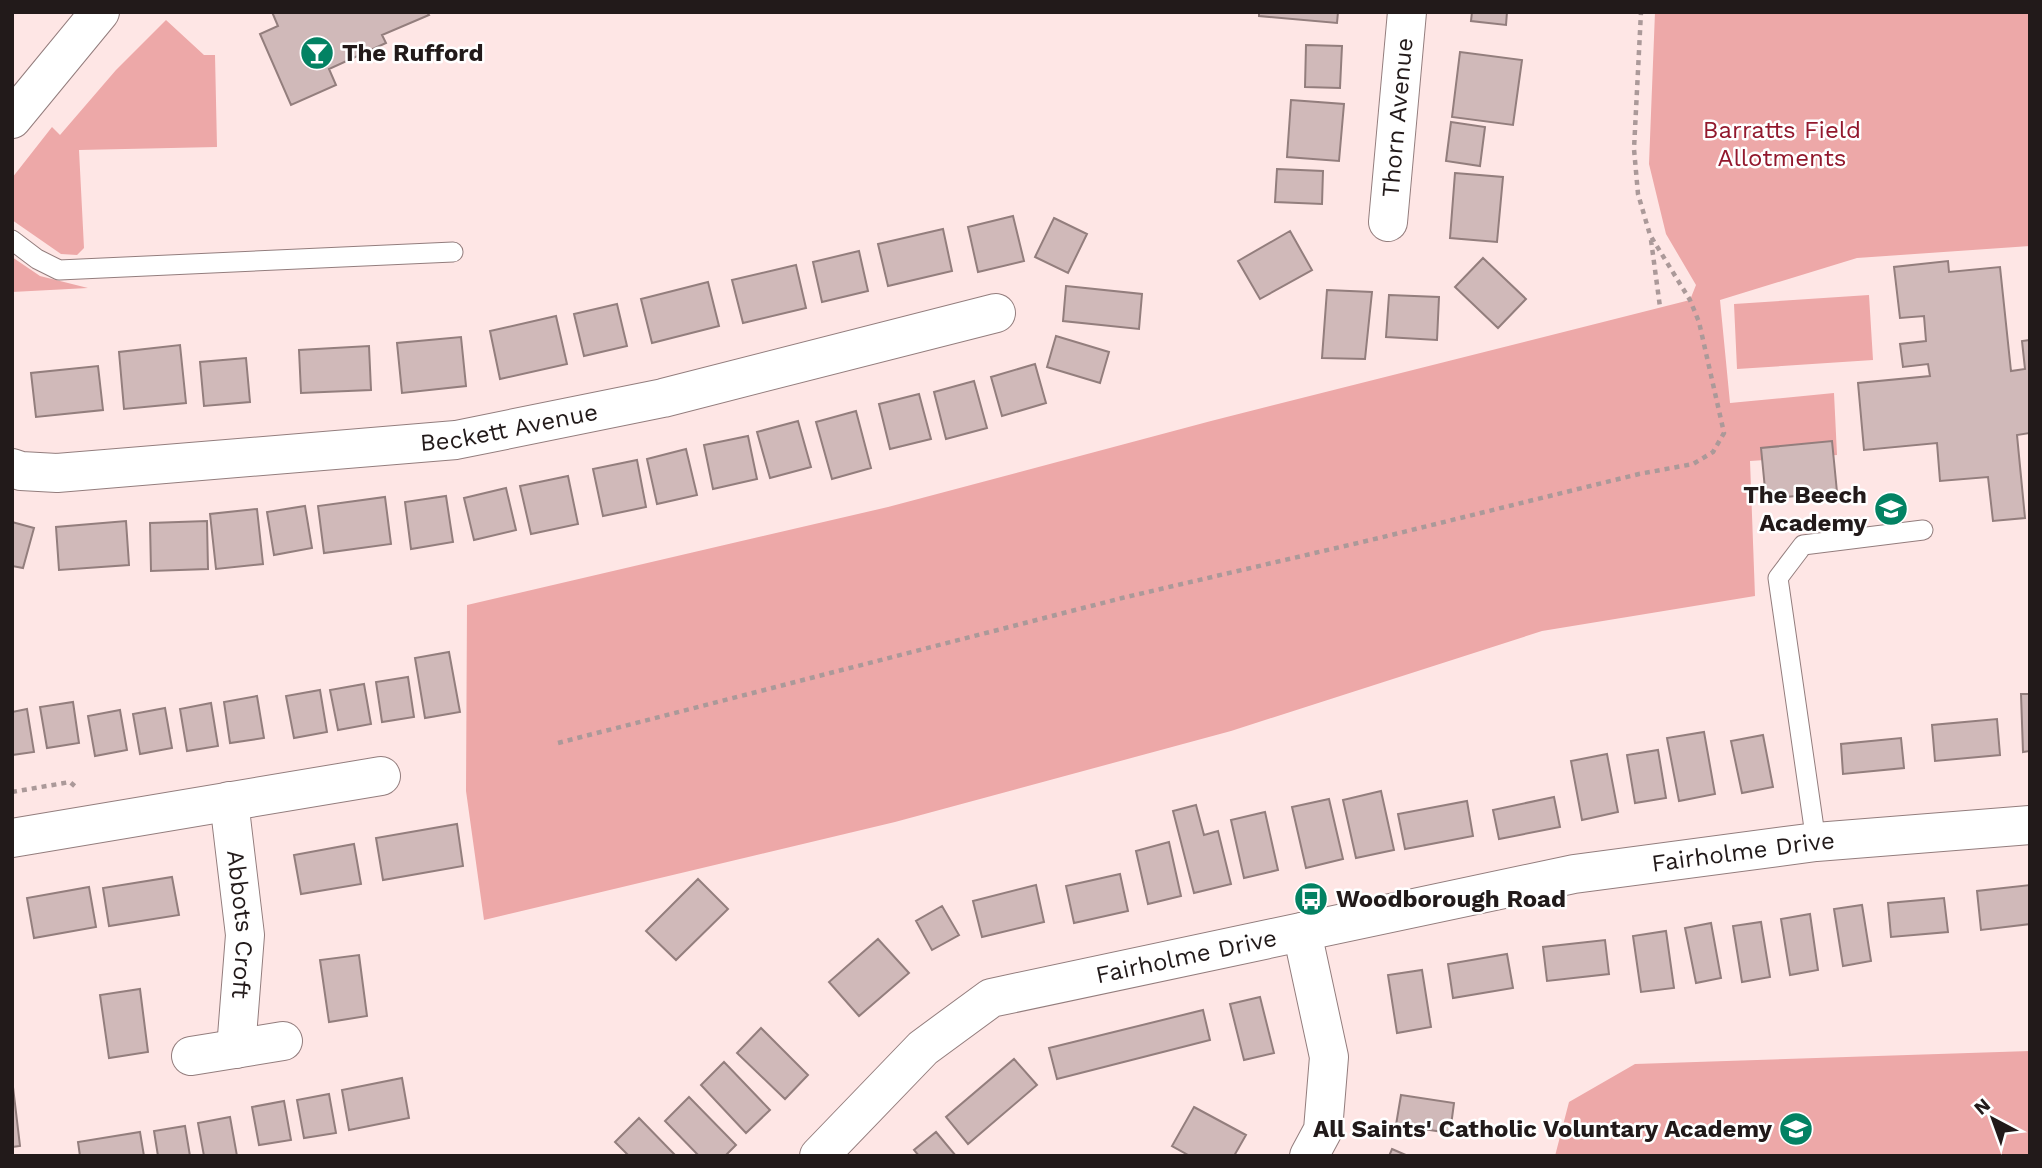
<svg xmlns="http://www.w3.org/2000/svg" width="2042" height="1168" font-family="'Work Sans',sans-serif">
  <rect width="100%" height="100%" fill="#fee6e5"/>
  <path fill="#eda8a8" d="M1655 12H2030V246L1857 258 1720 300 1730 403 1834 393 1837 455 1750 461 1755 596 1542 631 1231 731 895 822 484 920 466 791 467 605 888 507 1211 421 1690 300 1696 285 1666 234 1649 164Z
    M166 20 204 55H215L217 147 79 150 84 248 77 255 61 254 12 220V178L52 127 60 135 116 70Z
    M12 257 40 276 88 288 12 292Z
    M1869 295 1873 360 1737 369 1734 304Z
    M2030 1051V1156H1555L1569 1102 1635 1064Z"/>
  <path fill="#d0b9b9" stroke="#937e7d" stroke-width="2" d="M272 12H427L429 15 382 35 386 43 329 69 336 85 291 105 260 34 278 26Z
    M1259 12H1338L1337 23 1259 16Z
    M1472 12H1507L1506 25 1471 21Z
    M1306 45 1342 46 1340 88 1305 87Z
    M1460 52 1522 60 1513 125 1452 117Z
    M1291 100 1344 104 1339 161 1287 157Z
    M1451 122 1485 127 1480 166 1446 161Z
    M1277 169 1323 171 1322 204 1275 202Z
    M1455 173 1503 177 1497 242 1450 238Z
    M1013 216 1024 261 978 272 968 227Z
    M1054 218 1087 234 1068 273 1035 257Z
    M943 229 952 271 888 286 878 244Z
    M1290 231 1312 270 1260 299 1238 261Z
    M859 251 868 291 822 302 813 262Z
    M1483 258 1526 299 1498 328 1455 287Z
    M1948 261 1949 272 2000 267 2011 371 2025 369 2022 341 2030 340V433L2017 435 2025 518 1993 521 1988 477 1940 481 1937 443 1864 450 1858 383 1930 376 1928 364 1903 367 1900 344 1926 341 1924 316 1900 318 1894 267Z
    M796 265 806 308 743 323 732 280Z
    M708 282 719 326 652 343 641 299Z
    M1066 286 1142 294 1139 329 1063 321Z
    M1327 290 1372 292 1365 359 1322 358Z
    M1389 295 1439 297 1437 340 1386 337Z
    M617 304 627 346 584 356 574 314Z
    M556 316 567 364 500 379 490 331Z
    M1056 336 1109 352 1100 383 1047 367Z
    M461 337 466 386 402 393 397 343Z
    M180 345 186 403 124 409 119 352Z
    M369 346 371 390 301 393 299 350Z
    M246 358 250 402 204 406 200 362Z
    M1035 364 1046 403 1002 416 991 377Z
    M98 366 103 410 36 417 31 373Z
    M974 381 987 428 946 439 934 392Z
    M919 394 931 439 890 449 879 404Z
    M856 411 871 468 832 479 816 422Z
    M798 421 811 467 770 478 757 432Z
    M748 436 757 479 713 489 704 445Z
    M1832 441 1837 492 1766 499 1761 448Z
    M686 449 697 495 657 504 647 459Z
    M637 460 646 507 603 516 593 469Z
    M568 476 578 524 531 534 520 486Z
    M506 488 516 530 474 540 464 498Z
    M446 496 453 542 411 549 405 502Z
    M385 497 391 544 324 553 318 506Z
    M305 506 312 548 274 555 267 512Z
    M257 509 263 564 216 569 210 514Z
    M126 521 129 565 59 570 56 527Z
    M207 521 208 569 151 571 150 523Z
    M12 522 34 528 23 568 12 566Z
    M449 652 460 712 425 718 415 658Z
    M408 677 414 717 382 722 376 682Z
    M364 684 371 724 338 730 330 690Z
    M320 690 327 732 294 738 286 696Z
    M2021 694H2030V751L2023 752Z
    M257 696 264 738 230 743 224 702Z
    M73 702 79 743 47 748 40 707Z
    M211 703 218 746 187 751 180 709Z
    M165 708 172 748 140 754 133 714Z
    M27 709 34 752 12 755V712Z
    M120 710 127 750 95 756 88 716Z
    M1997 719 2000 755 1935 761 1932 725Z
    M1704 732 1715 794 1679 801 1667 738Z
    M1763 735 1773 787 1742 793 1731 741Z
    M1901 738 1904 768 1843 774 1841 744Z
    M1658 750 1666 798 1635 803 1627 755Z
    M1607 754 1618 812 1582 820 1571 761Z
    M1381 791 1394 850 1356 858 1343 800Z
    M1554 797 1560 827 1499 839 1493 810Z
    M1329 799 1343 859 1306 868 1292 807Z
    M1467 801 1473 836 1405 849 1398 814Z
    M1196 805 1204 835 1218 831 1231 884 1194 893 1173 811Z
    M1265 812 1278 870 1244 878 1231 820Z
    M457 824 463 866 383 880 376 838Z
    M1169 842 1181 896 1148 904 1136 851Z
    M354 844 361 884 301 894 294 855Z
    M1120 874 1128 911 1074 923 1066 886Z
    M172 877 179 915 109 926 103 888Z
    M698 879 728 909 676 960 646 931Z
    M1036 885 1044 922 982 937 973 901Z
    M2030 885V924L1981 930 1977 891Z
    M89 887 96 927 34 938 27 898Z
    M1944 898 1948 932 1891 937 1888 903Z
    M1862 905 1871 961 1843 966 1834 909Z
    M942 906 959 935 932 950 916 921Z
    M1810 914 1818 970 1790 975 1781 919Z
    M1761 922 1770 977 1742 982 1733 926Z
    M1711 923 1721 978 1696 983 1685 928Z
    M1666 931 1674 988 1641 992 1633 936Z
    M878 939 909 973 859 1016 829 982Z
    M1605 940 1609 974 1547 981 1543 947Z
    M1507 954 1513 988 1453 998 1448 964Z
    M359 955 367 1016 329 1022 320 960Z
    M1422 970 1431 1027 1397 1033 1388 975Z
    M140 989 148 1052 109 1058 100 995Z
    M1260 997 1274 1053 1244 1060 1230 1004Z
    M1203 1010 1210 1040 1057 1079 1049 1048Z
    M761 1028 808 1075 785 1099 737 1053Z
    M1014 1059 1037 1085 968 1144 946 1117Z
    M724 1062 770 1110 746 1133 701 1085Z
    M402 1078 409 1118 349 1130 342 1090Z
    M13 1087 20 1146 12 1147V1087Z
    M329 1094 336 1133 304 1138 297 1100Z
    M1401 1095 1454 1103 1450 1133 1396 1125Z
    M689 1097 736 1145 725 1156H699L665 1121Z
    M284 1101 291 1140 259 1145 252 1107Z
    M1194 1107 1246 1135 1234 1156H1190L1172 1146Z
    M230 1117 237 1156H204L198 1123Z
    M639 1118 676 1156H629L615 1142Z
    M185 1126 190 1156H158L154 1131Z
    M140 1132 144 1156H80L78 1142Z
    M936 1132 956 1156H919L914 1150Z
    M1392 1149 1408 1156H1389Z"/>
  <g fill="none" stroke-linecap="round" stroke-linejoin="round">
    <g stroke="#937d7d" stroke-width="21">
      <path id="lane" d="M12 240 37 259 59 270 453 252
        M1816 842 1778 578 1803 545 1923 530"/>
    </g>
    <g stroke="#937d7d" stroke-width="40">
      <g id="street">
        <path id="s1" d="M1388 222 1407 12"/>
        <path id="s2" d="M12 468 21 471 57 473 456 440 663 398 996 313"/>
        <path id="s3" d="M229 801 245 935 236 1049"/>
        <path d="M12 838 381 776"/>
        <path d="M1302 932 1329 1057 1323 1130 1309 1156"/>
        <path d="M191 1056 283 1041"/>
        <path id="s4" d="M819 1156 923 1048 991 998 1574 874 1816 842 2030 825"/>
      </g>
    </g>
    <g stroke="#937d7d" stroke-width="40">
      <path id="primary" d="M12 119 100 12"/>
    </g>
    <path stroke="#ab9999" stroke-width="4.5" stroke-dasharray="5 5" stroke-linecap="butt" d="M1651 240 1660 307
      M558 743 1122 598 1379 538 1639 474 1693 464 1713 452 1724 433 1699 322 1690 300 1650 235 1638 194 1634 149 1641 12
      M12 792 70 782 78 789"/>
    <use href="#lane" stroke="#fff" stroke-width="19"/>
    <use href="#street" stroke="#fff" stroke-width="38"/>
    <use href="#primary" stroke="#fff" stroke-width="38"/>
  </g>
  <defs>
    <g id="bar-disc" transform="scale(1.75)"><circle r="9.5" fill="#038263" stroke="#fff"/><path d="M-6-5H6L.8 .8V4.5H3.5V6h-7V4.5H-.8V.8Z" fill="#fff"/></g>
    <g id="school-disc" transform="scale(1.75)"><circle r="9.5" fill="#038263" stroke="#fff"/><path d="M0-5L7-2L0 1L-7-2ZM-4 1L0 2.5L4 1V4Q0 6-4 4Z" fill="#fff"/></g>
    <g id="bus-disc" transform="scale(1.75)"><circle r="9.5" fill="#038263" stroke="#fff"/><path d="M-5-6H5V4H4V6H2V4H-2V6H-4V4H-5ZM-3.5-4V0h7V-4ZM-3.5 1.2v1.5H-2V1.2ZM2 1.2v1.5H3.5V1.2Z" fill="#fff"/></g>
  </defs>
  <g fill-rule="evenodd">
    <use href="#bar-disc" x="317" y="53"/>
    <use href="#school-disc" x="1891" y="509"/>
    <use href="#bus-disc" x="1311" y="899"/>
    <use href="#school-disc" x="1796" y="1129"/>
  </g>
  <g text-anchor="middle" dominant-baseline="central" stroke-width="5" stroke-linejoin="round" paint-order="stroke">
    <g font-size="24" font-weight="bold" fill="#221a1a" stroke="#fff" text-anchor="start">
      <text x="342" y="53">The Rufford</text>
      <text x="1867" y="495" text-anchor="end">The Beech<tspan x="1867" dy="28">Academy</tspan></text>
      <text x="1336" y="899">Woodborough Road</text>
      <text x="1772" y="1129" text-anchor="end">All Saints' Catholic Voluntary Academy</text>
    </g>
    <g font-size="24" fill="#221a1a" stroke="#fff">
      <text stroke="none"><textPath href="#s1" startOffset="105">Thorn Avenue</textPath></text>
      <text stroke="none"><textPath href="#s2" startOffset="500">Beckett Avenue</textPath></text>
      <text stroke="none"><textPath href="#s4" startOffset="1001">Fairholme Drive</textPath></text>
      <text stroke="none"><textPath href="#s3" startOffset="124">Abbots Croft</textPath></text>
      <text stroke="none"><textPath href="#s4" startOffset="434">Fairholme Drive</textPath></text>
    </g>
    <g font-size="24" fill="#92182d" stroke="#fff">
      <text x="1782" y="130">Barratts Field<tspan x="1782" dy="28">Allotments</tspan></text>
    </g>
  </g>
  <rect width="2042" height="1168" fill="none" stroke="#221a1a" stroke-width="28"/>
  <g transform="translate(1993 1119) rotate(319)" stroke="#ffffff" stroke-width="5" paint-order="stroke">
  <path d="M0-5L12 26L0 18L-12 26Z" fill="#221a1a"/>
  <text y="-10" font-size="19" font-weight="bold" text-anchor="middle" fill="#221a1a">N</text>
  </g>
</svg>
